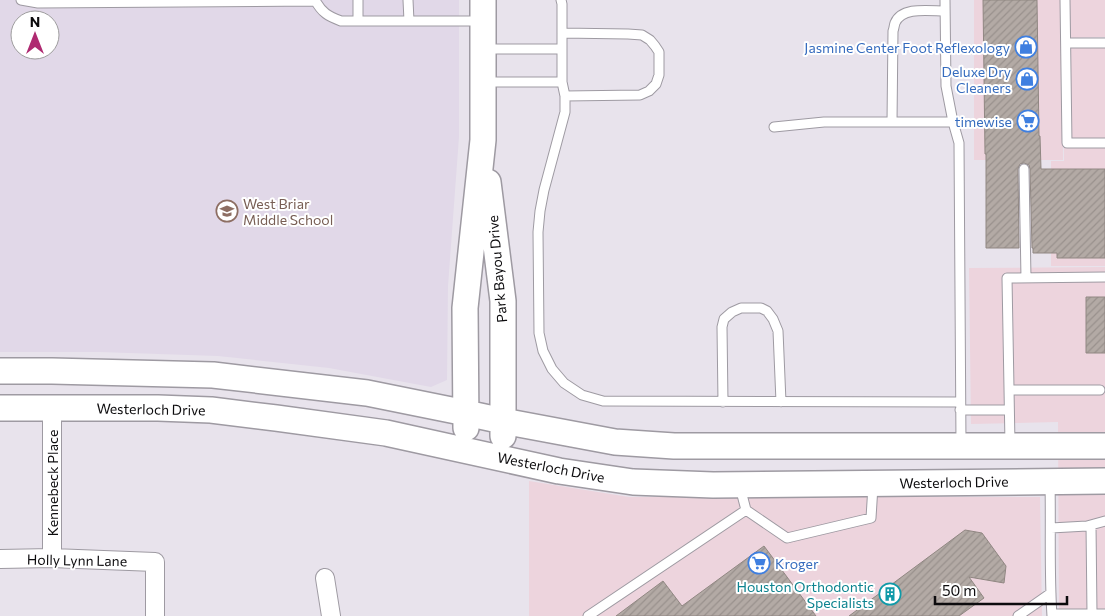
<svg xmlns="http://www.w3.org/2000/svg" width="1105" height="616" font-family="Commissioner,sans-serif">
  <defs>
    <pattern id="building-hatch" width="6" height="6" patternUnits="userSpaceOnUse" patternTransform="scale(1.25)"><rect width="6" height="6" fill="#b3aaa5"/><path d="M-1 1l2-2M0 6l6-6M5 7l2-2" fill="none" stroke="#99918d"/></pattern>
  </defs>
  <rect width="100%" height="100%" fill="#e8e3ec"/>
  <path fill="#edd4dd" d="M974 0H1105V37H1062L1063 160H974Z
    M1063 37 1105 38V266H1051V161H1064Z
    M1105 267V616H1059L1058 422 971 424 969 268Z
    M529 481 629 497H1040L1042 616H529Z"/>
  <path fill="#e1d8e8" fill-rule="evenodd" d="M0 0H459V137L448 286 447 380 431 387 329 368 218 356 99 352H0ZM20 20H50V50H20Z"/>
  <path fill="url(#building-hatch)" stroke="#908782" d="M983 0H1037L1039 136H1040L1041 169H1105V258H1057V253H1033V248H1032L1030 169 1029 165 1024 163 1020 164 1018 169 1019 248H986V154H985Z
    M1086 297H1105V353H1086Z
    M965 530 982 533 1006 566 1004 583 969 577 984 598 959 616H849Z
    M764 546 816 616H616L663 581 682 606Z"/>
  <g fill="none" stroke-linecap="round" stroke-linejoin="round">
    <g stroke="#9e9aa2" stroke-width="11">
      <path id="lane" d="M21 0 38 3 315 1
        M315 0C322 13 328 16 341 21H480
        M358 0V21
        M408 0 409 21
        M561 0 562 4V82L565 96V112L544 190 540 211 538 232 539 333 543 351 552 369 564 383 582 395 603 401 960 402
        M945 0 946 86 953 122 959 143 961 444
        M1065 0 1067 143H1105
        M562 33 628 34 642 35 650 40 655 46 659 52V75L656 84 649 91 640 95 565 96
        M1066 43H1105
        M485 49H562
        M484 82H562
        M892 122 893 31C894 29 894 26 895 23 902 6 930 11 945 11
        M774 127 824 122H953
        M1024 169 1026 278
        M1009 390H1100
        M723 402 722 327 724 319 732 312 741 308H761L767 311 773 319 778 331 781 402
        M960 410H1009
        M1010 444 1007 278 1105 277
        M1050 482C1051 527 1049 571 1052 616
        M746 510 787 538 871 518 873 486
        M1091 525 1092 614
        M1051 528 1087 526 1105 521
        M1052 614H1105
        M588 616 746 510 740 487
        M1018 616 1051 593"/>
    </g>
    <g stroke="#9e9aa2" stroke-width="20">
      <path id="street" d="M52 558V408
        M0 559 52 558 155 562V616
        M325 578 331 616"/>
    </g>
    <g stroke="#9e9aa2" stroke-width="28">
      <path id="secondary" d="M488 182 503 301V436
        M0 371H52L213 375 367 393 466 413 503 421 615 442 674 446H1105
        M0 408H158L211 410 276 418 386 433 559 471 633 482 713 485 1105 481
        M466 428 465 308 483 140V0"/>
    </g>
    <use href="#lane" stroke="#fff" stroke-width="9"/>
    <use href="#street" stroke="#fff" stroke-width="18"/>
    <use href="#secondary" stroke="#fff" stroke-width="25"/>
  </g>
  <defs>
    <g id="shop-ring" transform="scale(1.125)"><circle r="9.5" fill="#fff" stroke="#3f7fe0" stroke-width="1.5"/><path d="M-5-2.5h2.3a2.7 3.5 0 0 1 5.4 0H5L5.5 6h-11ZM-1.5-2.5h3a1.5 2.3 0 0 0-3 0Z" fill="#3f7fe0"/></g>
    <g id="supermarket-ring" transform="scale(1.125)"><circle r="9.5" fill="#fff" stroke="#3f7fe0" stroke-width="1.5"/><path d="M-6-5.5h2.5l.6 2H6L4.5 2H-2.5L-4.4-4H-6ZM-1.5 3.2a1.3 1.3 0 1 0 .1 0ZM3 3.2a1.3 1.3 0 1 0 .1 0Z" fill="#3f7fe0"/></g>
    <g id="school-ring" transform="scale(1.125)"><circle r="9.5" fill="#fff" stroke="#8d6e63" stroke-width="1.5"/><path d="M0-5L7-2L0 1L-7-2ZM-4 1L0 2.5L4 1V4Q0 6-4 4Z" fill="#8d6e63"/></g>
    <g id="building-ring" transform="scale(1.125)"><circle r="9.5" fill="#fff" stroke="#0f9aa8" stroke-width="1.5"/><path d="M-4-6H4V6H1V3H-1V6H-4ZM-2.5-4.3h1.7v1.8h-1.7ZM.8-4.3h1.7v1.8H.8ZM-2.5-1h1.7V.8h-1.7ZM.8-1h1.7V.8H.8Z" fill="#0f9aa8"/></g>
  </defs>
  <g fill-rule="evenodd">
    <use href="#shop-ring" x="1026" y="47"/>
    <use href="#shop-ring" x="1027" y="79"/>
    <use href="#supermarket-ring" x="1028" y="121"/>
    <use href="#school-ring" x="227" y="211"/>
    <use href="#supermarket-ring" x="759" y="563"/>
    <use href="#building-ring" x="890" y="594"/>
  </g>
  <g text-anchor="middle" dominant-baseline="central" stroke-width="4" stroke-linejoin="round" paint-order="stroke">
    <g font-size="14" fill="#366cbe" stroke="#fff" text-anchor="end">
      <text x="1010" y="47">Jasmine Center Foot Reflexology</text>
      <text x="1011" y="71">Deluxe Dry<tspan x="1011" dy="16">Cleaners</tspan></text>
      <text x="1012" y="121">timewise</text>
      <text x="775" y="563" text-anchor="start">Kroger</text>
    </g>
    <g font-size="14" fill="#785e54" stroke="#fff" text-anchor="start">
      <text x="243" y="203">West Briar<tspan x="243" dy="16">Middle School</tspan></text>
    </g>
    <g font-size="14" fill="#0c0b0d" stroke="#fff">
      <text transform="translate(497 269) rotate(-95)">Park Bayou Drive</text>
      <text transform="translate(151 409) rotate(1)">Westerloch Drive</text>
      <text transform="translate(551 467) rotate(11)">Westerloch Drive</text>
      <text transform="translate(954 482) rotate(-1)">Westerloch Drive</text>
      <text transform="translate(52 483) rotate(-90)">Kennebeck Place</text>
      <text transform="translate(77 560) rotate(1)">Holly Lynn Lane</text>
    </g>
    <g font-size="14" fill="#0d838f" stroke="#fff" text-anchor="end">
      <text x="874" y="586">Houston Orthodontic<tspan x="874" dy="16">Specialists</tspan></text>
    </g>
  </g>
  <g transform="translate(35 35)"><circle r="24" fill="#ffffff" stroke="#9e9d9e"/>
  <path d="M0-4L9 19L0 12L-9 19Z" fill="#af2a71"/>
  <text y="-8" font-size="14" font-weight="bold" text-anchor="middle" fill="#0c0b0d">N</text>
  </g>
  <path d="M935 596v8h132v-8" fill="none" stroke="#0c0b0d" stroke-width="2.5"/>
  <text x="942" y="596" font-size="15" fill="#0c0b0d" stroke="#ffffff" stroke-width="4" paint-order="stroke">50 m</text>
</svg>
